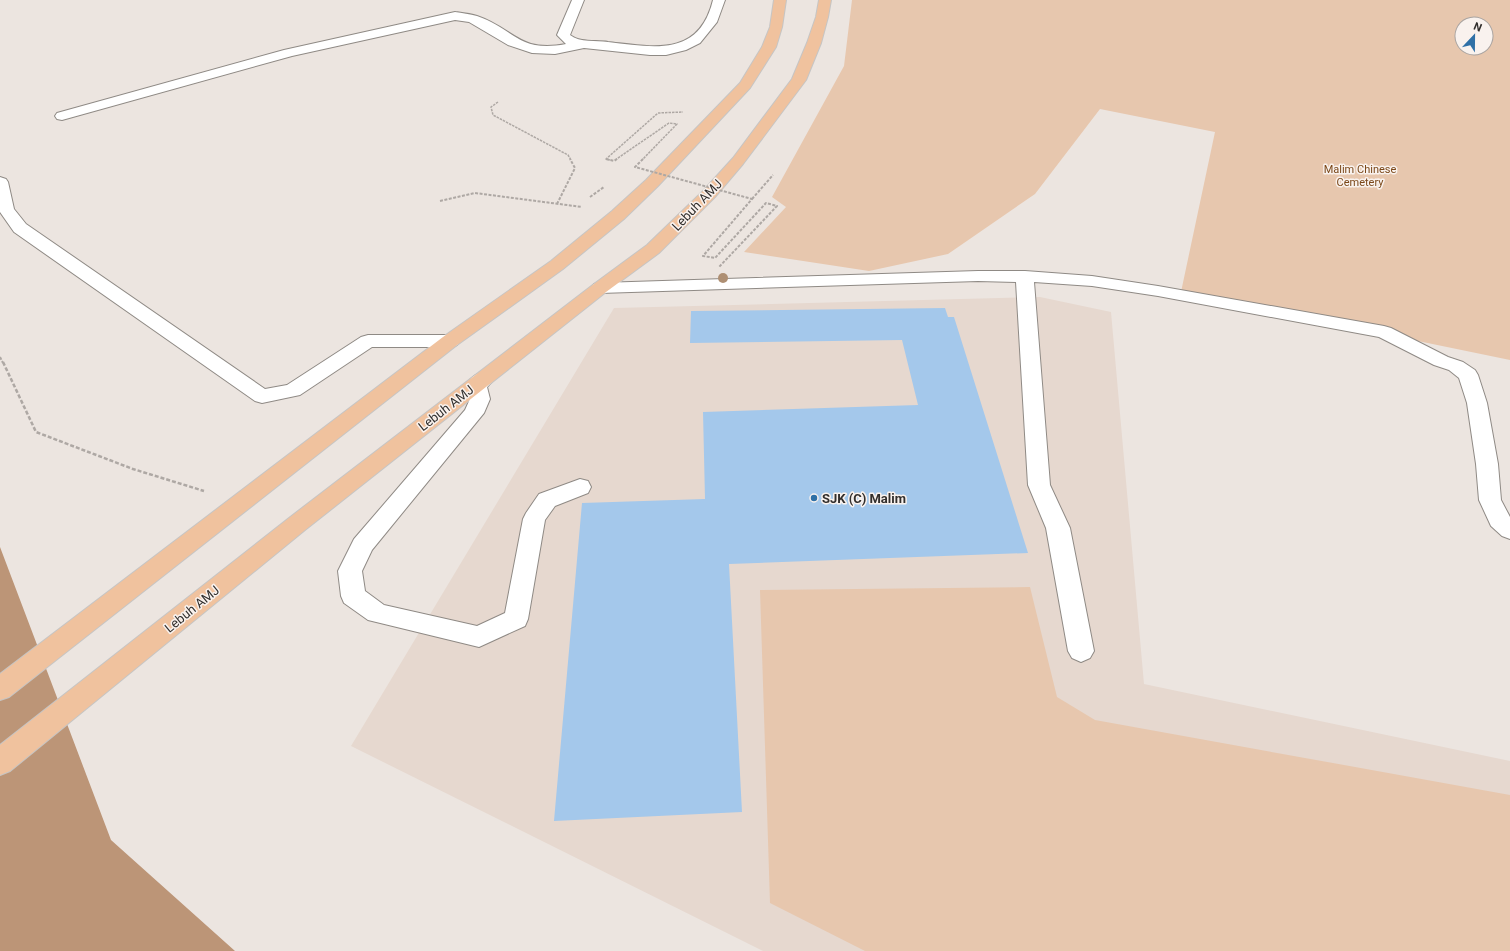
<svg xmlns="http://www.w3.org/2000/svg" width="1510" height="951" font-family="Roboto,sans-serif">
  <rect width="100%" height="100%" fill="#ece5e0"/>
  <path fill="#e6d8cf" d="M1040 297 1111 312 1144 684 1510 761V951H763L351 746 614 308Z"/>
  <path fill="#e7c7ae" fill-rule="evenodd" d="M852 0H1510V360L1181 292 1215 132 1100 109 1035 194 948 254 869 271 744 252 786 207 772 197 844 66ZM1462 24H1486V48H1462Z
    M1030 587 1057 697 1095 720 1510 795V951H865L770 903 760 590Z"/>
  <path fill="#bc9577" d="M0 547 111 840 235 951H0Z"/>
  <path fill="#a4c8eb" d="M945 308 948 317H954L1028 553 729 564 742 812 554 821 582 503 705 499 703 412 918 405 902 340 690 343 691 311Z"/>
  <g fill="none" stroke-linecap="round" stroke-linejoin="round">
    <g stroke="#8f8a85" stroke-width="2">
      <path id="minor" d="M572 0H584L570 35C580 43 596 40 608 42 653 47 699 58 713 0H725L717 22 700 43 686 50 666 55H650L584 48 555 54 532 53 508 45 469 22 455 20 292 56 62 120 57 119 55 116 57 113 284 50 455 12C462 13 470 14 477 16 515 29 518 53 566 44L557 35Z
        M0 177 6 179 8 182 14 209 26 224 265 389 287 385 361 337 368 335H450L457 337 460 341 457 345 450 347H372L300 395 262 403 255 401 14 232 0 212Z
        M978 271H1025L1092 276 1158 286 1384 326 1391 328 1448 357 1463 362 1475 370 1478 375 1487 403 1498 464 1501 500 1510 517V539L1502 536 1491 526 1479 500 1476 464 1467 403 1459 378 1449 370 1434 365 1379 337 1158 296 1092 286 1034 282 1050 485 1070 528 1094 651 1090 658 1081 662 1072 658 1068 651 1046 528 1028 485 1016 282 978 281 600 293 594 292 591 288 594 284 600 283Z
        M486 371 493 372 496 377 487 387 490 399 484 413 372 550 362 571 365 591 384 605 477 626 505 613 523 519 526 513 539 494 580 479 588 481 591 487 588 493 555 506 545 520 528 619 525 626 479 647 368 620 344 603 341 596 338 571 354 539 465 410 470 399 466 385C471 377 477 373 486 371Z"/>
    </g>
    <g stroke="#c6c5c4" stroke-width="2">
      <path id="highway" d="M774 0H786L782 27 776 47 750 88 658 186 624 219 563 269 457 345 9 697 0 700V674L443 337 551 261 612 211 646 180 740 83 762 47 770 27Z
        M819 0H831L828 17 821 43 806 80 743 164 715 197 659 253 606 292 305 530 10 771 0 775V745L289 518 594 284 647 245 703 191 733 158 792 79 807 43 816 17Z"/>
    </g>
    <path stroke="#aea8a4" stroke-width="1.5" stroke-dasharray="2.5 1" stroke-linecap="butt" d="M498 102 491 107 493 115 568 155 571 160
      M658 113 683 112"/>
    <path stroke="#aea8a4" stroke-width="2" stroke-dasharray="3 1.5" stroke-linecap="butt" d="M590 197 604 187
      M752 199 773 175
      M440 201 475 193 582 207
      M557 204 575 168 570 159
      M0 357 3 363"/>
    <path stroke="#aea8a4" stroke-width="2.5" stroke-dasharray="4 2" stroke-linecap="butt" d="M3 362 36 432 133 469 204 491"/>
    <use href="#minor" fill="#fff" fill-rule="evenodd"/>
    <use href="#highway" fill="#f0c29e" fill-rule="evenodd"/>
    <path stroke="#aea8a4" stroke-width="1.5" stroke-dasharray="2.5 1" stroke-linecap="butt" d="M610 160 606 159 658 113
      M615 160 669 123 677 124 642 160"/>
    <path stroke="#aea8a4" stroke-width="2" stroke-dasharray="3 1.5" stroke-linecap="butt" d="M606 159 614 161 617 159
      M643 159 635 167 752 199 703 256 715 258 766 203 777 206 719 267"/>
  </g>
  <circle fill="#ae8f73" cx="723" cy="278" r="5"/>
  <circle fill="#2f70a6" stroke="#f9f2ee" stroke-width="1.5" cx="814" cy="498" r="4"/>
  <g text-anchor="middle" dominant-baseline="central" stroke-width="3" stroke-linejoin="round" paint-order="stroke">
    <g font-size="11" fill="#7b4819" stroke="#f9f2ee">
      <text x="1360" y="169">Malim Chinese<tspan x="1360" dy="13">Cemetery</tspan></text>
    </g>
    <g font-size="13" fill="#322f2d" stroke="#f9f2ee">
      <text transform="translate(697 205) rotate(-46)">Lebuh AMJ</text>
      <text transform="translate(446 408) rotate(-38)">Lebuh AMJ</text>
      <text transform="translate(192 609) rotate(-39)">Lebuh AMJ</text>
    </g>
    <g font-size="13" font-weight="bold" fill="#322f2d" stroke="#f9f2ee" text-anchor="start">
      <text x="822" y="498">SJK (C) Malim</text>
    </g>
  </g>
  <g transform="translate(1474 36) rotate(22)"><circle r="19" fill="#f9f2ee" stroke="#a9a4a1"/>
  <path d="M0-3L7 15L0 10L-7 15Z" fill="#2f70a6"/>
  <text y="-6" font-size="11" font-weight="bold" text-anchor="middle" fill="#322f2d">N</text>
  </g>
</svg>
